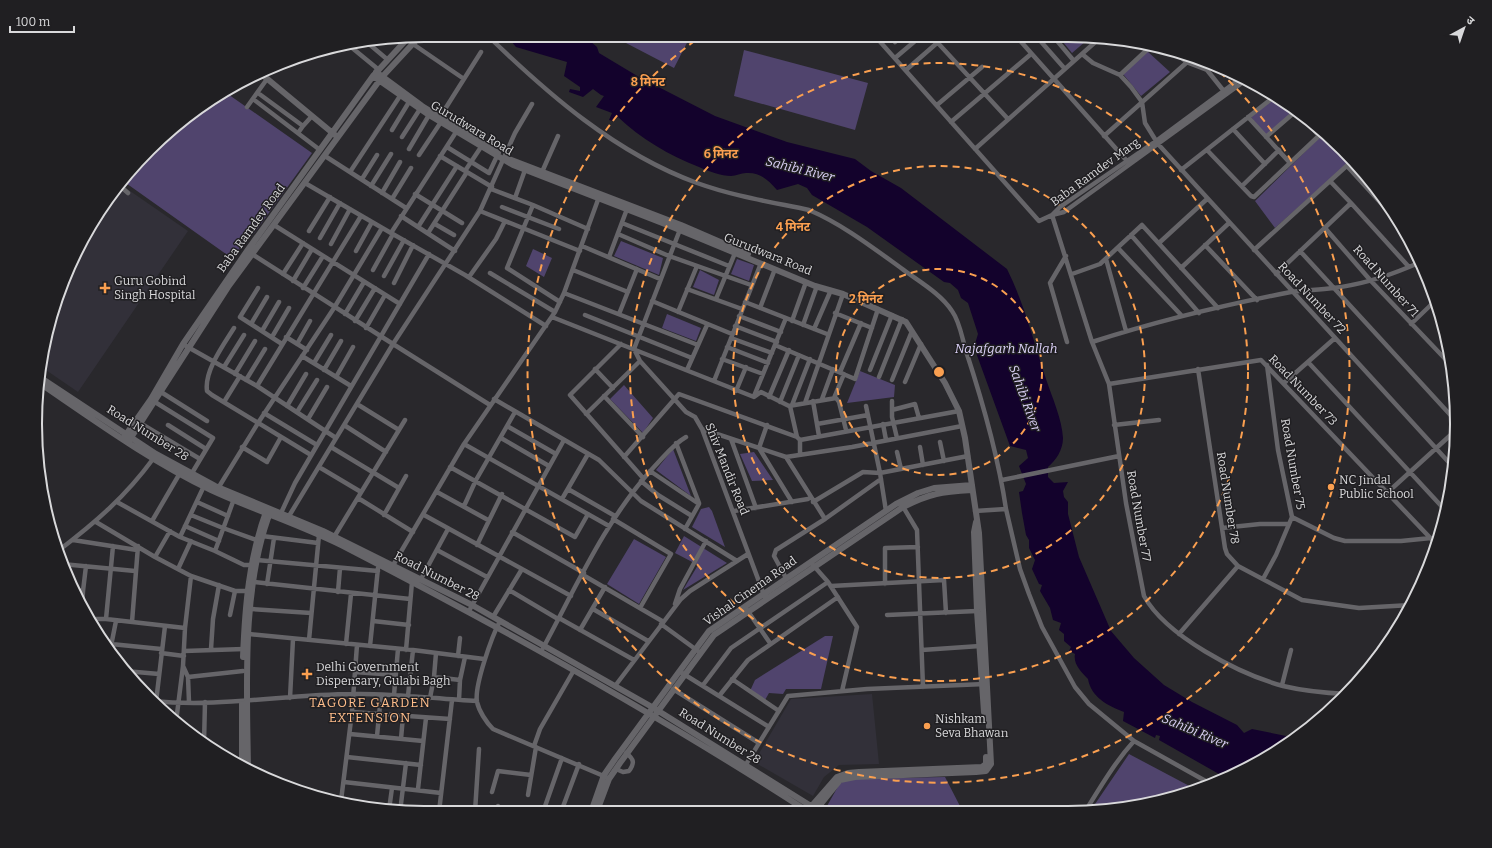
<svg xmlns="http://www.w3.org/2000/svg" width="1492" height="848" font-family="Bitter,'Noto Sans Devanagari',serif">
  <rect width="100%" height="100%" fill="#29282c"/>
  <path fill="#323039" d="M120 184 188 231 78 392 40 366 48 323 75 252 101 208Z
    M872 694 879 764 839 765 824 777 813 796 754 762 791 699Z"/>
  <path fill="#50446d" d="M630 35H691L674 68 626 43Z
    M1058 36H1082L1086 41 1072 53Z
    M744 50 868 83 855 130 734 96Z
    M1147 51 1170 72 1141 96 1123 74Z
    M225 92 312 153 258 228 233 259 123 181 149 149 187 115Z
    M1276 97 1296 111 1266 137 1251 117Z
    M1325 132 1351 160 1275 228 1255 201Z
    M621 241 663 258 659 275 614 256Z
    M533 249 552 258 544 277 526 266Z
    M737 259 754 265 749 281 731 274Z
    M700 270 719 280 714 295 693 287Z
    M667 314 701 328 696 341 662 328Z
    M860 371 895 385 894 397 847 403Z
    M624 385 653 418 643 433 610 399Z
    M673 449 691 496 656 470Z
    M754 452 773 480 752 481 740 454Z
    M709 507 712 511 725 547 692 527 701 509Z
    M684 536 727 563 683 590 698 565 675 553Z
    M634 539 666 557 639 604 607 584Z
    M825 636H833L821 689H786L783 694 769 693 765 700 750 691 755 680Z
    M1129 754 1197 790 1119 810H1091Z
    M945 777 962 810 833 811 827 806 840 783 848 779Z"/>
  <path fill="#13022c" d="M506 35H583L597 47 599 53 639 77 715 116 787 142 855 159 871 171 901 188 1007 269C1024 303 1034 342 1046 379 1052 397 1062 419 1063 438 1063 450 1056 460 1048 467V477L1054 483 1068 482 1063 491 1064 497 1068 502V514L1079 557 1111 631 1134 658 1164 685 1192 702 1237 725 1244 733 1252 729 1296 738 1284 748 1228 775 1225 774 1221 777 1219 774 1159 740 1160 736 1156 735 1155 738 1123 721 1124 712C1108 706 1091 697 1088 679 1081 672 1073 664 1075 654L1069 651 1071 647 1064 641V634L1059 630 1061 623 1053 620 1050 608 1040 591 1042 585 1039 584 1032 569 1035 560 1029 548V540L1026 535 1022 513 1019 492 1023 491 1026 484 1019 466 1028 458 1026 450 1010 446 974 347 978 334 968 303 961 298 958 290 950 283 944 282 867 227 812 195 807 188 798 184 777 190C768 180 760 172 746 173 741 173 736 176 731 176 722 176 707 171 699 167 670 156 640 138 618 117L613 121 609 120 612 113 596 107 604 96 601 95 593 89 583 97 569 92 570 89 580 91V87L564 76 567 62 516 47Z"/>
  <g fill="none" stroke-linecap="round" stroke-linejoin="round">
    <path stroke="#666569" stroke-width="4.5" d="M487 35C548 94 615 153 697 183 733 196 771 202 809 210 842 224 872 247 901 268 918 281 940 293 952 311 960 322 962 338 966 351 983 403 998 455 1006 509L975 511
      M875 36 1039 221 1052 215 1064 212 1246 80
      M1016 36 1127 161
      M1036 36 1065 69
      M1053 36 1074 61
      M616 39 619 35
      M895 42 902 36
      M937 42 1008 119
      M369 44 388 60
      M413 44 464 79
      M351 47 379 70
      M1176 52 1186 62 1207 70 1223 90
      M1082 54 1093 63 1120 75 1131 87 1142 102 1145 123 1158 144 1454 468
      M895 58 921 36
      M906 70 945 36
      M1120 75 1150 47
      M258 93 303 126 298 133
      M253 99 320 150
      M937 105 982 67
      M247 107 267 79
      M1300 114 1319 136
      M440 117 481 52
      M1248 117 1290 163
      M951 122 1031 54
      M303 126 312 116
      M458 129 391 233 465 275 546 326
      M1233 129 1265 164
      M392 130 409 102
      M1104 136 1194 56
      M402 137 420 109
      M1266 137 1296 111
      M447 147 489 173 497 156
      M409 149 429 115
      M975 149 1101 37
      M1207 150 1251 196 1254 197 1324 131
      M419 155 441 122
      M325 156 406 208
      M440 156 492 187
      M1347 166 1399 223
      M1181 170 1275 96
      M465 171 481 147
      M350 172 400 96
      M542 172 558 136
      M362 179 377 155
      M1330 181 1351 203
      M305 183 391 233
      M119 185 128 193
      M371 186 391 154
      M1242 186 1279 150
      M491 189 533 205 507 268 560 302
      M382 193 400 162
      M415 194 462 223
      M515 198 525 170
      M392 199 411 168
      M533 205 588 229
      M502 207 559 229
      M480 211 580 251
      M1052 215 1092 342 1109 384 1126 503 1144 596C1166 636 1239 674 1283 686 1304 691 1325 693 1347 694
      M1052 215 1060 207 1156 141 1241 78
      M401 216 455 251
      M622 223 729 266
      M435 224 454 235
      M274 225 400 304
      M418 227 457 166
      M681 227 634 349 640 361 686 412 695 417 702 429 764 595
      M1325 228 1371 281 1450 364
      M309 231 330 197
      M428 233 467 172
      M618 234 669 256 751 285
      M1131 235 1199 313
      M320 238 340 203
      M1159 243 1207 199
      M331 244 350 209
      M1205 245 1257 300
      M582 246 660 279
      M1118 248 1182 316
      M1254 250 1352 161
      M356 251 372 222
      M1300 251 1455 420
      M252 254 393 344 289 516
      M1066 256 1050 283 1067 342
      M609 257 627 209
      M1106 259 1126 331
      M1181 268 1229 223
      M373 270 393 234
      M573 270 628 292
      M490 273 555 312
      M283 274 303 243
      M1072 274 1100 264 1142 225 1218 308
      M1276 274 1351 203 1409 267 1421 262
      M384 276 404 240
      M469 277 496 239 505 221
      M293 281 312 249
      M394 283 413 245
      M258 288 240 317 282 344
      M303 288 323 256
      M687 289 742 309
      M564 293 698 345
      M716 299 735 253
      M652 301 732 334
      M745 302 827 334
      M760 308 775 269
      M678 312 697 266
      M835 313 872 328
      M345 314 364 282
      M619 314 637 269
      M585 315 692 358
      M739 316 781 332
      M552 317 754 397 761 392 789 406 836 398 839 402 846 430
      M355 321 375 288
      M792 321 806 282
      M251 324 267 297
      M1411 324 1435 301
      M803 325 817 286
      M735 326 777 342
      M234 328C224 344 204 371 207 391L212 395 311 455
      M366 328 385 295
      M814 329 831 290
      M262 331 279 302
      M272 337 289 308
      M286 337 307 350
      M731 338 772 353
      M1092 342C1157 321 1224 305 1291 292 1305 290 1319 290 1333 288 1360 285 1385 277 1409 267
      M297 344 310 321
      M621 344 570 395 643 478
      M775 345 855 379 878 309
      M186 346 257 386 336 438
      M727 347 768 363
      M302 356 351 386
      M722 359 763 374
      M1308 362 1445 510
      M314 363 331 335
      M1267 365 1278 450 1292 517 1334 538 1345 541H1401L1431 538
      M224 367 244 335
      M595 369 613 388
      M1198 369 1225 548 1227 554 1238 566 1302 600 1359 608 1411 605
      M324 370 341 341
      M687 370 707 325
      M870 370 892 315
      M840 372 861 323
      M235 374 255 341
      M336 377 353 347
      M879 377 902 319
      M246 380 265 349
      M892 380 912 331
      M714 381 761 263
      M905 382 921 344
      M1284 383 1335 338
      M1109 384 1261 360 1437 545
      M257 386 361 216
      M736 391 746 367
      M161 392 207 421
      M604 396 643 437
      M754 396 786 318
      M769 397 789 350
      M834 398 844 374
      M494 399 599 460 641 501 737 561
      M822 399 833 369
      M813 401 819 436
      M892 401V417L897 438
      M155 402 213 438 192 473
      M224 402 240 376
      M780 402 799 355
      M805 403 843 294
      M357 404 399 430
      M490 405 393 344 480 211 515 133 532 104
      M792 405 810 359
      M287 406 306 374
      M790 406 797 437
      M892 410 915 404 919 418
      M297 412 317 380
      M264 413 317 445
      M586 414 640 361
      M308 419 327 387
      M140 423 200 459
      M817 424 868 415
      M883 424 886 440
      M168 425 206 449
      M344 425 386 452
      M767 425 759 448 792 502
      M1114 425 1159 420
      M507 426 556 454
      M702 429 786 457 852 447 962 426
      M501 438 549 466
      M731 439 756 508
      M800 440 959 411
      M800 440V454
      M940 442 944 461
      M676 443 699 503
      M464 444 609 526
      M242 447 267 462 281 437
      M331 447 399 488
      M920 447 923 465
      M897 452 901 469
      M624 457 679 394 797 437 800 440
      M786 457 825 519
      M319 467 361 492
      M450 467 575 537 588 514
      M650 471 699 504 685 529
      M1002 480 1119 456
      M641 481 658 495 692 516
      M568 489 615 516
      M217 490 258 423 334 308 382 228
      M437 492 488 520
      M1387 493 1455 431
      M358 498 413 532
      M562 499 588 454
      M117 502 180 537 215 551 244 565H250
      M197 502 228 516
      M813 502 863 472 880 473 866 406
      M902 505 917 530 923 687
      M464 506 476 480 515 412
      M1006 509 1020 569 1029 594 1042 627 1075 687 1089 704 1134 741 1211 784
      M734 511 808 499
      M886 511 880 473 968 456
      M281 513 295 483 429 254
      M191 515 223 528 256 540
      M384 515 406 476
      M424 515 571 596
      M613 519 671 554 640 608
      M152 521 180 473
      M96 522 155 557 191 576 235 591 230 615
      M185 526 219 541
      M1222 528 1260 524H1288
      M512 532 584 573
      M262 536 318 543
      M180 537 204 486
      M334 537 405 420
      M73 540 137 550
      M477 545 502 494
      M437 550 487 577
      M58 551C96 522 125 497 153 459
      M215 551 234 499
      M155 557 170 531
      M257 560 378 571
      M62 564 135 571
      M813 565 828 582 857 627 842 691
      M392 567 464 444 555 312 564 293 599 197
      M178 569 191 541
      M583 575 662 621
      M786 578 774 556 776 550 825 519 881 479
      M421 579 448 529
      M1263 579 1276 555 1292 517
      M254 582 410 599
      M267 584 274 538
      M885 584V548L918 547
      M831 586 944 580 946 613
      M73 590 83 591 82 608
      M509 590 558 619
      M83 591 86 566
      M235 591H247
      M338 592 340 568
      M675 604 680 589 706 541
      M251 609 311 613
      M593 609 648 641
      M747 610 770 643
      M469 611 564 440
      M887 615 977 611
      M493 617 522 569
      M559 618 634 660
      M88 619H106L185 628 191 576
      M106 619 113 546
      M373 621 409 625
      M500 621C492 636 474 686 477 702 479 711 486 722 493 729L606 777
      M132 622 138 546
      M661 624 698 651
      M580 630 605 587
      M249 634 413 650 484 659
      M1179 634 1238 566
      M309 640 319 535
      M111 644 161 649
      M346 644 351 594
      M370 646 378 568
      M543 648C576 587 606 519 653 468 664 457 672 445 686 437
      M211 649 213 619 219 585
      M406 650 412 582
      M922 650 980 646
      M110 651 116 621
      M184 651 244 649
      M161 653 184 656
      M436 653 434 677 460 680 459 700
      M458 656 460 638
      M183 666 188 677 189 702
      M125 671 159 674
      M355 672 395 675
      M682 673 769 727
      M188 677 243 671
      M732 679 779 711
      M460 680 465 657
      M703 685 731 648 828 582
      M1282 685 1291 650
      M615 686 681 599 690 591 748 554
      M673 689 759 743
      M394 695 398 649
      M408 696 413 650
      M719 696 748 660 838 597
      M290 698 293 639
      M430 698 434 677
      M153 701C220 708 286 694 353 694 394 693 436 699 477 701
      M156 702 165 626
      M352 712 450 719
      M176 722 183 666 185 628
      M350 734 423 741
      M377 736 381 695
      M401 739 403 716
      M204 743 205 702
      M534 746 540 729 574 670
      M347 757 421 765
      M745 766 788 696 867 689 985 684
      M616 769 623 772 629 771C635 763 634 759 626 753
      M344 782 441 793
      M418 789 426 718
      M492 792 498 771 531 775
      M528 795 536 747
      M341 801 352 712 357 645
      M389 810 392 788
      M1086 810C1101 786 1115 762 1134 741
      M400 812 406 763
      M439 812 452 700
      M475 812 479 749
      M497 812 498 806
      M543 812 562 758
      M561 812 579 764"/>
    <path stroke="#666569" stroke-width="6" d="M259 72 335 135
      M376 72 422 106 498 153
      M373 76 429 115 513 165 670 226 815 286 843 294 906 322 945 383 959 411 965 438 979 533 991 764 986 771 976 772 855 777 840 780 815 811
      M506 158 681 225 748 254
      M38 376 156 454 215 486 323 531 472 605 652 707 819 811
      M38 382C94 420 150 461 211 490 256 511 305 526 349 549 506 630 659 715 807 811
      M125 436 151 399 183 344 247 251 373 76 408 38
      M130 439 228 287 382 77 420 36
      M976 522 974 532 977 611 984 712
      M243 657C245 606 249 557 267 509
      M242 704V766
      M248 769C247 688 241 587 271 510
      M809 809 837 777 848 773 859 772 982 767 986 764V757
      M597 811 609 779 620 763 714 635 903 507C931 493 941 492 972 490
      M591 812 604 775 615 759 709 631 896 504 918 493 934 488 972 485"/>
  </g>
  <g fill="none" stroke="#fa9f50" stroke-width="2" stroke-dasharray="7 5">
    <circle cx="939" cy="372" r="103"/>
    <circle cx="939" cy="372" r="206"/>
    <circle cx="939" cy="372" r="309"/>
    <path d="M1211 64A411 411 0 1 1 700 37"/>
  </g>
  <g fill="#fa9f50" stroke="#201f22" stroke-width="1.5">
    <path d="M103 282h4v4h4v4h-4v4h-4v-4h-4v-4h4z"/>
    <circle cx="1331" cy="487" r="4"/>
    <path d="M305 668h4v4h4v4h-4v4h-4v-4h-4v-4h4z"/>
    <circle cx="927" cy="726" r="4"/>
  </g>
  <g text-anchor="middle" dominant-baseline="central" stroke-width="3" stroke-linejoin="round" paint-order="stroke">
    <g font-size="12" fill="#d9d9db" stroke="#201f22">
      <text transform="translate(472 128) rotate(31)">Gurudwara Road</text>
      <text transform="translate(1095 172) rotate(-36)">Baba Ramdev Marg</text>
      <text transform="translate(251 228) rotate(-54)">Baba Ramdev Road</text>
      <text transform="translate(768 254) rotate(22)">Gurudwara Road</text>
      <text transform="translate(1386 281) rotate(48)">Road Number 71</text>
      <text transform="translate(1312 298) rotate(47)">Road Number 72</text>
      <text transform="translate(1303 390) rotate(46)">Road Number 73</text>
      <text transform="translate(148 433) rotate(32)">Road Number 28</text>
      <text transform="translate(1293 464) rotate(80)">Road Number 75</text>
      <text transform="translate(727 469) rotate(68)">Shiv Mandir Road</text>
      <text transform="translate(1228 498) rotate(81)">Road Number 78</text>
      <text transform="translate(1139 516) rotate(80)">Road Number 77</text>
      <text transform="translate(437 576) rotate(27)">Road Number 28</text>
      <text transform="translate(750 591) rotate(-35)">Vishal Cinema Road</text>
      <text transform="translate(720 736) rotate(32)">Road Number 28</text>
    </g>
    <g font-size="12" fill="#d9d9db" stroke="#201f22" text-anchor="start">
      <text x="114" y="281">Guru Gobind<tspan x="114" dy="14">Singh Hospital</tspan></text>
      <text x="1339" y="480">NC Jindal<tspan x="1339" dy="14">Public School</tspan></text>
      <text x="316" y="667">Delhi Government<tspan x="316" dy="14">Dispensary, Gulabi Bagh</tspan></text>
      <text x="935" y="719">Nishkam<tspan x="935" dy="14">Seva Bhawan</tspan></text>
    </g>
    <g font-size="13" font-style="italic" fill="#dbd1f7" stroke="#201f22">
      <text transform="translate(800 169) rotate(14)">Sahibi River</text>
      <text x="1006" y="348">Najafgarh Nallah</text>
      <text transform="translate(1025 398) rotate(70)">Sahibi River</text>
      <text transform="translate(1195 731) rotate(23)">Sahibi River</text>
    </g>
    <g font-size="13" letter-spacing="1" fill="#ffbe8b" stroke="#201f22">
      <text x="370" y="702">TAGORE GARDEN<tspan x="370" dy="15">EXTENSION</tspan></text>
    </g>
  </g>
  <path d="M0 0H1492V848H0ZM424 42H1068A382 382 0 0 1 1450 424V424A382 382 0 0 1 1068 806H424A382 382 0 0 1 42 424V424A382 382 0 0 1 424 42Z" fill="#201f22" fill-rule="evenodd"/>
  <path fill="none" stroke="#d9d9db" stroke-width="2" d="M424 42H1068A382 382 0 0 1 1450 424V424A382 382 0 0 1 1068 806H424A382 382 0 0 1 42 424V424A382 382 0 0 1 424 42Z"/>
  <circle cx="939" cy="372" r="6" fill="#fa9f50" stroke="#201f22" stroke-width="2"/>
  <g font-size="12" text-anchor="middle" font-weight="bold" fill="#fa9f50" stroke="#201f22" stroke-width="3" stroke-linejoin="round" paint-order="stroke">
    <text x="648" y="86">8 मिनट</text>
    <text x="721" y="158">6 मिनट</text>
    <text x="793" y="231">4 मिनट</text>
    <text x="866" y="303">2 मिनट</text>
  </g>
  <g transform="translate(1464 28) rotate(40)" stroke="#201f22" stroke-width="3" paint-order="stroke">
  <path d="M0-3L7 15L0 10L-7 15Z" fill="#d9d9db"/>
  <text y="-6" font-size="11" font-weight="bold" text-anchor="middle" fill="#d9d9db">उ</text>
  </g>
  <path d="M10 26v6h64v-6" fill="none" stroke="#d9d9db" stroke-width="2"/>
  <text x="16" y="26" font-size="12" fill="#d9d9db" stroke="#201f22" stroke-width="3" paint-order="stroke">100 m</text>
</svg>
